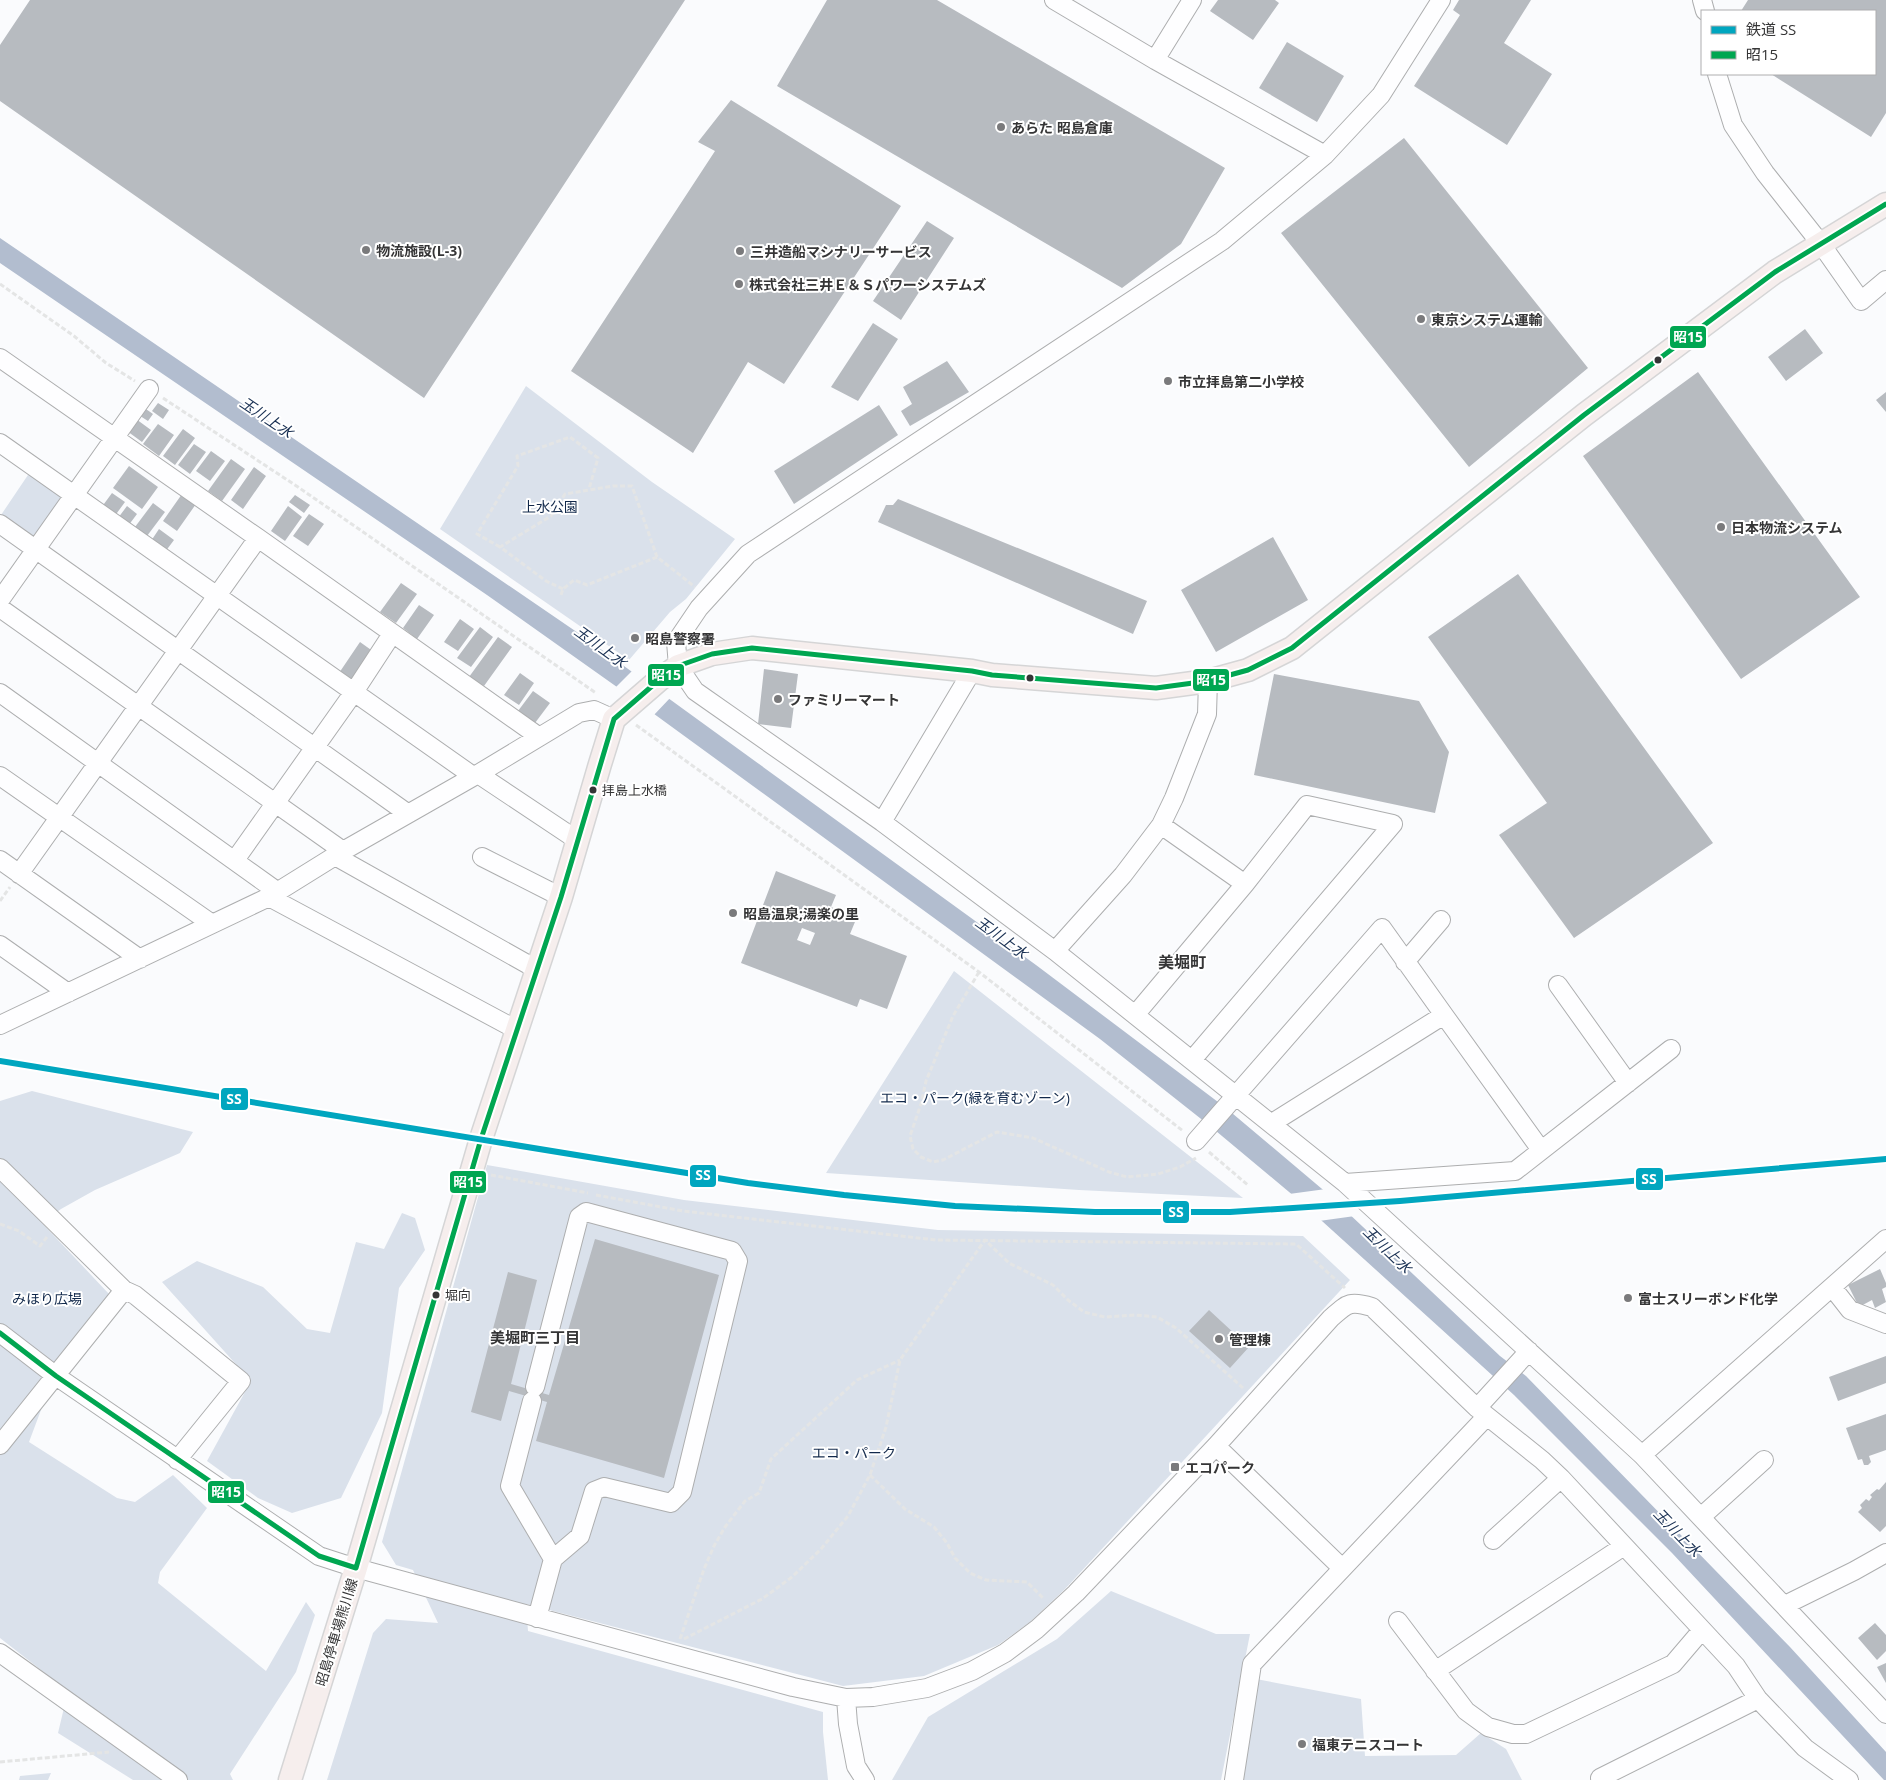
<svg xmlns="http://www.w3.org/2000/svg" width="1886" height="1780" font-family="'Open Sans','Noto Sans JP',sans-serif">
  <rect width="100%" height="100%" fill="#fafbfd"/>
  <path fill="#dae1eb" d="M526 386 652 482 735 539 686 599 670 612 629 660 440 529Z
    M30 472 63 494 33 538 1 515Z
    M954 971 1243 1198 1079 1190 826 1173Z
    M32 1091 193 1132 180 1153 95 1190 61 1209 42 1223 109 1294 35 1387 44 1402 29 1442 117 1498 135 1502 173 1475 207 1508 160 1572 158 1583 266 1671 306 1602 315 1615 296 1672 230 1774 233 1780H133L58 1733 68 1691 0 1638V1101Z
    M487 1165 684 1200 938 1230 1303 1236 1350 1280 1065 1589 1030 1622 998 1645 924 1676 843 1686 526 1604 528 1631 823 1712V1732L828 1780H327L373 1633 386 1619 438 1623 413 1570 396 1565 382 1542Z
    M402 1213 415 1218 425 1250 399 1288 382 1413 341 1498 292 1513 258 1498 207 1461 251 1381 162 1282 197 1261 263 1287 307 1329 330 1333 356 1242 384 1249Z
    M1111 1591 1216 1634H1250L1221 1780H892L928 1717 1057 1639Z
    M1256 1679 1361 1699 1365 1756 1456 1755 1481 1733 1506 1749 1522 1780H1242Z
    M51 1773 48 1780H19L20 1776Z"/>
  <path fill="#b2bdcf" d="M0 238 584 637 1036 965 1226 1108 1328 1194 1500 1356 1526 1376 1790 1647 1886 1752V1780H1884L1672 1553 1514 1395 1301 1202 1210 1126 1100 1039 624 692 487 595 0 263Z"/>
  <path fill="#fafbfd" d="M633 670 671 697 653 716 615 688Z
    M1326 1189 1329 1192 1355 1216 1319 1221 1289 1194Z"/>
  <path fill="#b7bbc0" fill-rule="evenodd" d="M30 0H685L424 398 0 101V45Z
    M827 0H937L1225 168 1181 244 1122 288 777 86Z
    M1218 0H1275L1279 3 1253 40 1210 11Z
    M1459 0H1531L1504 43 1552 74 1507 145 1414 86 1460 15 1453 10Z
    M1748 0H1886V113L1871 137 1771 74H1875V11H1741Z
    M1287 42 1344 76 1317 122 1259 88Z
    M731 100 901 206 784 384 748 362 693 453 571 371 715 151 698 142Z
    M1404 138 1588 368 1469 467 1281 233Z
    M927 221 954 238 901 320 873 301Z
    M873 323 898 339 858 401 831 387Z
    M1805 329 1823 353 1786 381 1768 357Z
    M947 361 969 392 910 426 901 411 912 404 903 387Z
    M1698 372 1860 597 1741 679 1583 456Z
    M1886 392V412L1876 400Z
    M158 403 169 410 163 419 152 411Z
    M879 405 898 435 794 504 774 471Z
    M143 407 153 414 148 421 137 414Z
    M136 419 151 430 142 442 127 431Z
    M158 424 174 435 159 456 143 444Z
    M183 429 195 438 175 465 163 456Z
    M194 444 206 452 190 474 178 465Z
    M211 451 225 461 210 481 196 471Z
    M231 459 245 469 222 501 208 491Z
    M129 466 158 487 142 509 113 488Z
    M254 467 266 476 243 509 231 500Z
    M112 493 125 502 114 517 101 508Z
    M182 494 196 504 177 531 163 521Z
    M295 495 310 505 304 513 289 502Z
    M898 499 1147 601 1133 634 878 522 886 505H893Z
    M153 503 165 512 144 540 132 531Z
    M127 506 137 514 128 526 118 518Z
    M288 506 302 517 285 541 271 531Z
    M309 514 324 524 308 546 293 536Z
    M159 529 174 540 165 552 151 541Z
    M1273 537 1308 600 1216 652 1181 590Z
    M1518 574 1713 843 1574 938 1499 835 1547 803 1428 637Z
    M401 583 417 594 396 623 380 612Z
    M419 605 434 615 417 639 403 628Z
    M460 619 474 629 458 651 444 642Z
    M480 627 493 637 471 667 457 658Z
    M498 637 512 647 484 686 469 677Z
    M360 642 374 652 351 685 337 676Z
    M764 669 798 674 791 728 758 724Z
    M520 673 534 683 519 705 504 695Z
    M1274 674 1419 701 1449 752 1435 813 1254 775Z
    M533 691 550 703 535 723 518 711Z
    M776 871 836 895 831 907 857 917 850 934 907 956 887 1009 860 999 857 1007 741 963ZM802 928 815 933 810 945 797 940Z
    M595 1239 719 1275 664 1478 536 1441 547 1402 509 1391 501 1421 471 1412 508 1272 537 1280 511 1384 549 1395Z
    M1880 1269 1886 1283V1287L1882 1289 1886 1302 1875 1308 1872 1300 1859 1307 1848 1285Z
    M1209 1310 1249 1347 1230 1368 1189 1331Z
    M1886 1356V1383L1838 1401 1829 1377Z
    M1886 1414V1450L1869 1456 1871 1462 1868 1465H1864L1862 1459 1858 1460 1846 1428Z
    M1886 1482V1526L1880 1532 1858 1512 1862 1508 1860 1505 1866 1499 1869 1501 1872 1497 1870 1495 1877 1489 1879 1490Z
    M1875 1623 1886 1635V1651L1877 1660 1858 1638Z
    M1886 1663V1683L1877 1667Z"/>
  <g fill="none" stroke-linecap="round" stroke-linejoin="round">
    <g stroke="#adaeaf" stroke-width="20">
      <path id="minor" d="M1054 0 1155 60 1325 155
        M1441 0 1381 95 1325 155 1222 241 748 554 699 608 676 642 678 666 695 691 882 822 1055 951 1345 1183 1642 1455 1886 1714
        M1702 0 1705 11
        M1155 60 1192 0
        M1717 74 1733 125 1765 173 1821 244 1861 301 1886 280
        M0 358 258 538 538 736
        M0 443 473 776
        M0 524 407 813
        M0 600 149 389
        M0 608 343 851
        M0 693 278 892
        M478 774 577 840
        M0 776 212 924
        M882 822 972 671
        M1161 825 1245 884
        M335 856 536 969
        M482 857 561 897
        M0 860 140 959
        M235 860 354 692 392 634
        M19 874 258 538
        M269 897 517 1030
        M0 945 68 993
        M1055 951 1123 875 1161 825 1174 798 1207 714 1208 681
        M1405 962 1441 920
        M1558 985 1628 1083
        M1135 1015 1245 884 1307 805 1393 824 1192 1060
        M0 1025 269 897 343 851 478 774 579 713 594 710 614 719
        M1272 1123 1444 1015 1541 1150
        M1196 1141 1382 928 1444 1015
        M0 1168 124 1290 0 1445
        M1345 1183 1515 1171 1671 1049
        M1832 1287 1850 1310 1886 1324
        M124 1290 135 1295 241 1381 177 1460
        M0 1333 56 1376 319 1556 356 1568 793 1687 846 1698 873 1697 927 1688 972 1671 1005 1653 1037 1629 1076 1593 1216 1446 1331 1318C1347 1304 1349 1300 1372 1307L1477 1408 1542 1460 1561 1478 1736 1666 1758 1699 1805 1748 1849 1780
        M532 1401 510 1486 553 1559 580 1536 594 1491 604 1487 671 1503 682 1492 738 1261 732 1251 586 1212 579 1217 535 1387
        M1477 1408 1529 1351
        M1216 1446 1342 1568
        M1642 1455 1886 1239
        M1701 1517 1764 1460
        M1493 1540 1561 1478
        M1785 1605 1854 1571 1886 1553
        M537 1618 553 1559
        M1398 1621 1466 1711 1488 1727 1513 1734H1526L1673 1664 1702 1630
        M0 1653 178 1780
        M1435 1671 1624 1546
        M846 1698 848 1724 856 1766 865 1780
        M1600 1778 1758 1699
        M1234 1780 1252 1664 1487 1416"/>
    </g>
    <g stroke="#d5d5d6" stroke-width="25">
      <path id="major" d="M290 1780 356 1568 481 1139 561 897 600 764 614 719 659 680 678 666 712 654 752 648 972 671 992 675 1156 688 1208 681 1248 670 1292 648 1584 415 1775 272 1886 204"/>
    </g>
    <path stroke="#e4e5e5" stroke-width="3" stroke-dasharray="5 2.5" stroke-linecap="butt" d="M0 284 74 336 106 363 135 381
      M163 398 298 487 596 693
      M500 547 477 534 518 466 517 456 570 437 598 458 589 489
      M563 589 546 581 500 547 551 516 565 494 613 486H632L657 557
      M561 595 563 589 574 580 587 585 657 557 695 587
      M636 725 979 972 1183 1131
      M0 901 10 887
      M979 972 953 1016 926 1081 921 1104 910 1136 913 1149 921 1157 933 1162 943 1160 997 1132 1033 1138 1109 1172 1127 1177 1158 1174 1180 1167 1196 1158
      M1209 1152 1249 1186
      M491 1175 588 1193
      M596 1195 683 1211 936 1240 1296 1244 1345 1288
      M0 1224 19 1231 40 1246 47 1237
      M870 1475 905 1509 934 1527 947 1543 955 1558 970 1573 986 1580 1027 1582 1044 1599
      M680 1639 704 1569 714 1546 725 1527 745 1501 759 1493 771 1459 857 1380 900 1360
      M684 1639 762 1599 792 1577 821 1549 848 1516 870 1475 886 1427 900 1360 985 1240 1009 1263 1053 1285 1068 1300 1084 1312 1105 1317 1135 1315 1157 1317 1176 1328 1243 1388
      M0 1762 109 1752"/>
    <use href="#minor" stroke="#fefeff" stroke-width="18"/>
    <use href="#major" stroke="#f6eeed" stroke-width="22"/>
    <g stroke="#fff" stroke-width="9">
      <path id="bus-1" d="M0 1333 56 1376 319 1556 356 1568 481 1139 561 897 614 719 659 680 678 666 712 654 752 648 972 671 992 675 1156 688 1208 681 1248 670 1292 648 1584 415 1775 272 1886 204"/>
    </g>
    <use href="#bus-1" stroke="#00a651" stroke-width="5"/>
    <g stroke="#fff" stroke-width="10">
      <path id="rail-1" d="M0 1061 748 1183 844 1195 955 1206 1095 1212H1230L1400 1201 1886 1159"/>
    </g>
    <use href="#rail-1" stroke="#00a6bf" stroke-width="6"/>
  </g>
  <g fill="#7a7a7c" stroke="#fff" stroke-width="2">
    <circle cx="1001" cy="127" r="5"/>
    <circle cx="366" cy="250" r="5"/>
    <circle cx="740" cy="251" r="5"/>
    <circle cx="739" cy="284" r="5"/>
    <circle cx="1421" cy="319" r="5"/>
    <circle cx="1168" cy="381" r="5"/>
    <circle cx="1721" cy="527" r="5"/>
    <circle cx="635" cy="638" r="5"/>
    <circle cx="778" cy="699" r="5"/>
    <circle cx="733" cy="913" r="5"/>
    <circle cx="1628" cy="1298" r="5"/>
    <circle cx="1219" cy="1339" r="5"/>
    <rect x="1170" y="1462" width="10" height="10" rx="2.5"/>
    <circle cx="1302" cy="1744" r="5"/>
  </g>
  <g fill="#353536" stroke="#fff" stroke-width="2">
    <circle cx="1658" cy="360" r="4.5"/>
    <circle cx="1030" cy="678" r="4.5"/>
    <circle cx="593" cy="790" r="4.5"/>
    <circle cx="436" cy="1295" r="4.5"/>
  </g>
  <g text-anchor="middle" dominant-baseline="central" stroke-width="4" stroke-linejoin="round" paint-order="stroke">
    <g font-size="13" fill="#353536" stroke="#fff" text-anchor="start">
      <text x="602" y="790">拝島上水橋</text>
      <text x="445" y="1295">堀向</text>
    </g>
    <g font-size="14" font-weight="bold" fill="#353536" stroke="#fff" text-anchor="start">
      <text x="1011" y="127">あらた 昭島倉庫</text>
      <text x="376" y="250">物流施設(L-3)</text>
      <text x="750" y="251">三井造船マシナリーサービス</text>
      <text x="749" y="284">株式会社三井Ｅ＆Ｓパワーシステムズ</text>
      <text x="1431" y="319">東京システム運輸</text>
      <text x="1178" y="381">市立拝島第二小学校</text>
      <text x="1731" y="527">日本物流システム</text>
      <text x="645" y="638">昭島警察署</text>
      <text x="788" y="699">ファミリーマート</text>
      <text x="743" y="913">昭島温泉;湯楽の里</text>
      <text x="1638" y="1298">富士スリーボンド化学</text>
      <text x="1229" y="1339">管理棟</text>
      <text x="1185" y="1467">エコパーク</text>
      <text x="1312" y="1744">福東テニスコート</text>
    </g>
    <g font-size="14" fill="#12294b" stroke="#fff">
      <text x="550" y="506">上水公園</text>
      <text x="975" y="1097">エコ・パーク(緑を育むゾーン)</text>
      <text x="47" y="1298">みほり広場</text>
      <text x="854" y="1452">エコ・パーク</text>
    </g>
    <g font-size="14" fill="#353536" stroke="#fff">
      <text transform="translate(336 1632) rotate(-73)">昭島停車場熊川線</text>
    </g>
    <g font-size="15" font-style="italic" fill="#193053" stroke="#fff">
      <text transform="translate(267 417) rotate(34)">玉川上水</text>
      <text transform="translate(601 646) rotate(36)">玉川上水</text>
      <text transform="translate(1002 937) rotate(36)">玉川上水</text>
      <text transform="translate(1388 1249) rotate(44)">玉川上水</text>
      <text transform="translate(1678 1532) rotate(46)">玉川上水</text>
    </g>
    <g font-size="15" font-weight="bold" fill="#353536" stroke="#fff">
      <text x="535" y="1337">美堀町三丁目</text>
    </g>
    <g font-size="16" font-weight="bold" fill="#353536" stroke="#fff">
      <text x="1182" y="962">美堀町</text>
    </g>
  </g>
  <g stroke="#fff" stroke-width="2">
    <rect x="1669" y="325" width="38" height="24" rx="5" fill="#00a651"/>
    <rect x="647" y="663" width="38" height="24" rx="5" fill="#00a651"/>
    <rect x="1192" y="668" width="38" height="24" rx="5" fill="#00a651"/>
    <rect x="220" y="1087" width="29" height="24" rx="5" fill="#00a6bf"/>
    <rect x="689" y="1164" width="28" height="24" rx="5" fill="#00a6bf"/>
    <rect x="1635" y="1167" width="29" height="24" rx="5" fill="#00a6bf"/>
    <rect x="449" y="1170" width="38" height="24" rx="5" fill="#00a651"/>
    <rect x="1162" y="1200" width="28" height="24" rx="5" fill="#00a6bf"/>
    <rect x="207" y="1480" width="38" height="24" rx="5" fill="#00a651"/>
  </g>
  <g font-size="14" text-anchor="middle" font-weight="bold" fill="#fff">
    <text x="1688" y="342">昭15</text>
    <text x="666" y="680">昭15</text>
    <text x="1211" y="685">昭15</text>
    <text x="234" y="1104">SS</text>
    <text x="703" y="1180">SS</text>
    <text x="1649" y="1184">SS</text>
    <text x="468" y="1187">昭15</text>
    <text x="1176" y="1217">SS</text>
    <text x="226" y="1497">昭15</text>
  </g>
  <rect x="1701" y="10" width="175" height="65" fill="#ffffff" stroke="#aeaeaf"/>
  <rect x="1711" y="26" width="25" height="8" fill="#00a6bf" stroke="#aeaeaf"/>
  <text x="1746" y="35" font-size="15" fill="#353536">鉄道 SS</text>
  <rect x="1711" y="51" width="25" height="8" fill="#00a651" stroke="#aeaeaf"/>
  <text x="1746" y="60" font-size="15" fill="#353536">昭15</text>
</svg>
